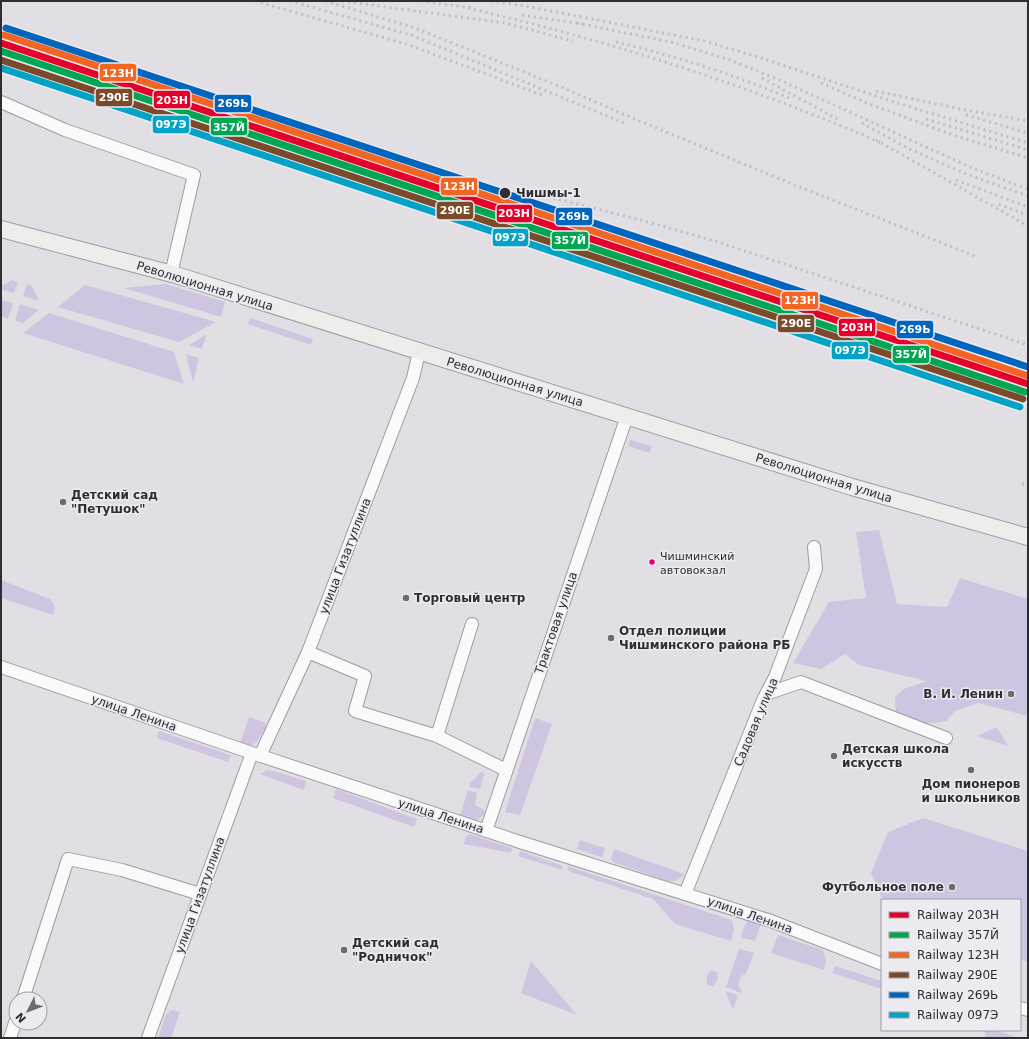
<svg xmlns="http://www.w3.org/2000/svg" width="1029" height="1039" font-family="'DejaVu Sans',sans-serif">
  <rect width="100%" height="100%" fill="#e1dfe4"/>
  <path fill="#cfc5e0" d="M12 280 18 282 14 293 1 289V286Z
    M27 284 32 286 39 301 23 296Z
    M166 284 225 302 221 317 124 288Z
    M85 285 216 322 179 342 58 307Z
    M1 300 13 303 8 319 1 316Z
    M20 304 39 310 23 323 15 321Z
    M49 313 174 352 184 384 23 333Z
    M250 318 313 339 311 345 248 324Z
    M207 334 202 349 189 345Z
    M186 354 199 358 193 382Z
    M630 440 652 446 650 453 628 446Z
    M879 530 897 604 947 607 960 578 1028 599V716L978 703 955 711 946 721 931 723H913L896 716 895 697 904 689 927 681 859 665 845 654 821 669 793 663 829 602 866 598 856 532Z
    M1 580 50 599C55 605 56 607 53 615L1 598Z
    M249 717 264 722 266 727 257 742 250 746 240 743Z
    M535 718 552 724 520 815 505 812Z
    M997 727 1008 746 977 736Z
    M159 731 231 755 228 762 157 738Z
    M267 770 274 771 306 781 304 790 260 774Z
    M482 771 484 774 480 789 469 787 470 783Z
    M336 789 417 819 414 827 333 798Z
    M468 790 477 793 475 805 485 810 484 815 476 821 460 816Z
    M923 818 1028 851V962L1020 959V900H883L871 873 888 832Z
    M469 834 512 848 511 853 464 844 466 836Z
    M580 840 604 848 603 856 601 857 577 849Z
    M614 849 684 874C679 880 674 882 667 881L613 862 611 859Z
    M520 851 563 866 562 870 518 856Z
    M567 866 732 920 734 930 731 941 675 924 653 899 571 872 568 870Z
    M748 920 761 924 755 941 742 938 741 936 744 927Z
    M778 935 823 950 826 961 824 970 771 953Z
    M739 949 754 953 746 974 741 976 738 985 742 991 741 993 726 987Z
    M531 961 577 1015 521 993Z
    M835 966 882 981V989L832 973Z
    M711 970 717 972C719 978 717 982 713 986L707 985C705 979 708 974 711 970Z
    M725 991 738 995 733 1010Z
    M172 1010 180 1012 171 1038H158L166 1014Z
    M977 1030H995L1019 1038H985L986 1033Z"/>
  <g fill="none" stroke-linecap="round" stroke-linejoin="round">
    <g stroke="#9d9ca0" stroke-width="14">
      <path id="street" d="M1 102 65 130 194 175 171 274
        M308 652 365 676 355 711 437 736 506 770
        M1 667 252 753 520 842 771 921 882 964
        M766 694 801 682 946 738
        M437 736 472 624
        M260 756 308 652 413 378 419 352
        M486 831 627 416
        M685 894 763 700 775 677 816 569 814 547
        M23 999 68 859 122 870 200 894
        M1020 1008 1028 1010
        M10 1038 16 1020
        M148 1038 252 753"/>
    </g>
    <g stroke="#9d9ca0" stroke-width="18">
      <path id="secondary" d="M1 229 176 275 852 487 1028 537"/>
    </g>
    <use href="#street" stroke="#fafafb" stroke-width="12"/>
    <use href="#secondary" stroke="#eceeec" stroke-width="16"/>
    <path stroke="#bfbfbf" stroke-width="3" stroke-dasharray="2 4" stroke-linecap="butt" d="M255 1 409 45 542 95
      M290 1 411 35 624 123
      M325 1 415 28 559 86 630 117 802 188 975 256
      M342 1 505 23 573 41
      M421 1 472 8
      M491 1 526 6 704 41 755 56 891 101 1028 143
      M468 8C609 41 749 85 881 143
      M522 15 583 24
      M577 23 675 43 730 60 784 82 972 168 1028 189
      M616 42C675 56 733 74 789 98
      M762 78 841 121
      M821 83 872 105 956 136 1028 158
      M876 91 960 109 1028 121
      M966 115 1028 133
      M926 119 1028 150
      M862 123 907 148 966 174 1028 196
      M876 140 1028 226
      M956 180 1028 207
      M553 198 633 218 712 240 1028 345
      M999 204 1028 216
      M1022 484H1028"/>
    <g stroke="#edebf2" stroke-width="10">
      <path id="rail-1" d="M1 43 1028 384"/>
    </g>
    <g stroke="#edebf2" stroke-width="10">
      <path id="rail-2" d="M1 51 1025 392"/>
    </g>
    <g stroke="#edebf2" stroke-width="10">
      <path id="rail-3" d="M4 35 1028 376"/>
    </g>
    <g stroke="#edebf2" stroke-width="10">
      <path id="rail-4" d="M1 60 1023 399"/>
    </g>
    <g stroke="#edebf2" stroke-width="10">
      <path id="rail-5" d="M6 28 1028 367"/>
    </g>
    <g stroke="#edebf2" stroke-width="10">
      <path id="rail-6" d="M1 68 1020 407"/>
    </g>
    <use href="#rail-1" stroke="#e4002b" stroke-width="7"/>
    <use href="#rail-2" stroke="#00a651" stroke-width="7"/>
    <use href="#rail-3" stroke="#f26522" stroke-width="7"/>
    <use href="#rail-4" stroke="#7a4b2a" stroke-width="7"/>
    <use href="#rail-5" stroke="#0065bd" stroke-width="7"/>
    <use href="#rail-6" stroke="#02a3c6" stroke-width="7"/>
  </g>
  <circle fill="#2e2d30" stroke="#edebf2" stroke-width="1.5" cx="505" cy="193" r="6"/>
  <g fill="#6d6b6f" stroke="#edebf2" stroke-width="1.5">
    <circle cx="63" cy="502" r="4"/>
    <circle cx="406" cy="598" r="4"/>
    <circle cx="611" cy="638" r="4"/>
    <circle cx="1011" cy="694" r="4"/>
    <circle cx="834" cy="756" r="4"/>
    <circle cx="971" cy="770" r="4"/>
    <circle cx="952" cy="887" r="4"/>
    <circle cx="344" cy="950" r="4"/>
  </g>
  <circle fill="#e5007d" stroke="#edebf2" stroke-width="1.5" cx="652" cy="562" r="3.5"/>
  <g text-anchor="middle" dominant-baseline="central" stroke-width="3" stroke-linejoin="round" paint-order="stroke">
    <g font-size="11" fill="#2e2d30" stroke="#edebf2" text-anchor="start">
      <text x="660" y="556">Чишминский<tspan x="660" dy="14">автовокзал</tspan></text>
    </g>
    <g font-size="12" font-weight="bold" fill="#2e2d30" stroke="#edebf2" text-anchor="start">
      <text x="516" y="193">Чишмы-1</text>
    </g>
    <g font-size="12" fill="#2e2d30" stroke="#edebf2">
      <text transform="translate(205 286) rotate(17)">Революционная улица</text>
      <text transform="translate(515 382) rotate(17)">Революционная улица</text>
      <text transform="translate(824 478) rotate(17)">Революционная улица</text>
      <text transform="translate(345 556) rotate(-69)">улица Гизатуллина</text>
      <text transform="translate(556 623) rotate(-71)">Трактовая улица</text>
      <text transform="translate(134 713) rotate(19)">улица Ленина</text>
      <text transform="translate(756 722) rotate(-67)">Садовая улица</text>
      <text transform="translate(441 816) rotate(18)">улица Ленина</text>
      <text transform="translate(200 895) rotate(-70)">улица Гизатуллина</text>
      <text transform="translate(750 915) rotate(19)">улица Ленина</text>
    </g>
    <g font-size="12" font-weight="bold" fill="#2e2d30" stroke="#edebf2" text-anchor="start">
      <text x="71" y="495">Детский сад<tspan x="71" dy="14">"Петушок"</tspan></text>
      <text x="414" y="598">Торговый центр</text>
      <text x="619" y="631">Отдел полиции<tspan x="619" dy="14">Чишминского района РБ</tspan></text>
      <text x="1003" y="694" text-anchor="end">В. И. Ленин</text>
      <text x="842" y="749">Детская школа<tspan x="842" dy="14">искусств</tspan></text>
      <text x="971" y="784" text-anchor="middle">Дом пионеров<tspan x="971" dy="14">и школьников</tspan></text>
      <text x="944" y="887" text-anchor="end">Футбольное поле</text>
      <text x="352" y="943">Детский сад<tspan x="352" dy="14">"Родничок"</tspan></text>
    </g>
  </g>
  <g stroke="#edebf2" stroke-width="1.5">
    <rect x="99" y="63" width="38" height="19" rx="4" fill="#f26522"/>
    <rect x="95" y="88" width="38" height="19" rx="4" fill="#7a4b2a"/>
    <rect x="153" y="90" width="38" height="19" rx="4" fill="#e4002b"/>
    <rect x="214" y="94" width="38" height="19" rx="4" fill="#0065bd"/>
    <rect x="152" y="115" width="38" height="19" rx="4" fill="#02a3c6"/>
    <rect x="210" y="117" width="38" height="19" rx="4" fill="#00a651"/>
    <rect x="440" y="177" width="38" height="19" rx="4" fill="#f26522"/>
    <rect x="436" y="201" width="38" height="19" rx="4" fill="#7a4b2a"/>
    <rect x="496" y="204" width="37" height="19" rx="4" fill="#e4002b"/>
    <rect x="555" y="207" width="38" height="19" rx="4" fill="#0065bd"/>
    <rect x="492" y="228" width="37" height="19" rx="4" fill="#02a3c6"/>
    <rect x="551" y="231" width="38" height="19" rx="4" fill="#00a651"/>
    <rect x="781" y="291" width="38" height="19" rx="4" fill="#f26522"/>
    <rect x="777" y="314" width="38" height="19" rx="4" fill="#7a4b2a"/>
    <rect x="838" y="318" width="38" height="19" rx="4" fill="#e4002b"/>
    <rect x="896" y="320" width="38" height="19" rx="4" fill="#0065bd"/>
    <rect x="831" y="341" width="38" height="19" rx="4" fill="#02a3c6"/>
    <rect x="892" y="345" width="38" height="19" rx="4" fill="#00a651"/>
  </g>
  <g font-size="11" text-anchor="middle" font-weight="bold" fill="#fff">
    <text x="118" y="77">123Н</text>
    <text x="114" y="101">290Е</text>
    <text x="172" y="104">203Н</text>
    <text x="233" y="107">269Ь</text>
    <text x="171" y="128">097Э</text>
    <text x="229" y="131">357Й</text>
    <text x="459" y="190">123Н</text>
    <text x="455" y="214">290Е</text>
    <text x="514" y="217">203Н</text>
    <text x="574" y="220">269Ь</text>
    <text x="510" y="241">097Э</text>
    <text x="570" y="244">357Й</text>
    <text x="800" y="304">123Н</text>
    <text x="796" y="327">290Е</text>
    <text x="857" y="331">203Н</text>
    <text x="915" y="333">269Ь</text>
    <text x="850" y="354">097Э</text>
    <text x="911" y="358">357Й</text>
  </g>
  <rect width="1029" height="1039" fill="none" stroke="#2e2d30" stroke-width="4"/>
  <rect x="881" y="899" width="140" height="132" fill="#edebf2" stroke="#a19fa4"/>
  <rect x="889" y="912" width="20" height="6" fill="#e4002b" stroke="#a19fa4"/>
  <text x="917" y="919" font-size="12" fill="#2e2d30">Railway 203Н</text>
  <rect x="889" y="932" width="20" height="6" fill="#00a651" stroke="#a19fa4"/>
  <text x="917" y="939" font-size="12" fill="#2e2d30">Railway 357Й</text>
  <rect x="889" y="952" width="20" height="6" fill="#f26522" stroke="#a19fa4"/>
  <text x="917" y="959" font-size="12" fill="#2e2d30">Railway 123Н</text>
  <rect x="889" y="972" width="20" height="6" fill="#7a4b2a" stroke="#a19fa4"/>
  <text x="917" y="979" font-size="12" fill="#2e2d30">Railway 290Е</text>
  <rect x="889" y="992" width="20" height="6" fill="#0065bd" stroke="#a19fa4"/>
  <text x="917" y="999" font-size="12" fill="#2e2d30">Railway 269Ь</text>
  <rect x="889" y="1012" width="20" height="6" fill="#02a3c6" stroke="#a19fa4"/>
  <text x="917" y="1019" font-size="12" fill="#2e2d30">Railway 097Э</text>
  <g transform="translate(28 1011) rotate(228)"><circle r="19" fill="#edebf2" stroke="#a19fa4"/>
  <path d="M0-3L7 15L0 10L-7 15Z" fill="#6d6b6f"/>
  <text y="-6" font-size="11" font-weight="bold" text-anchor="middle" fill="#2e2d30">N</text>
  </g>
</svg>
